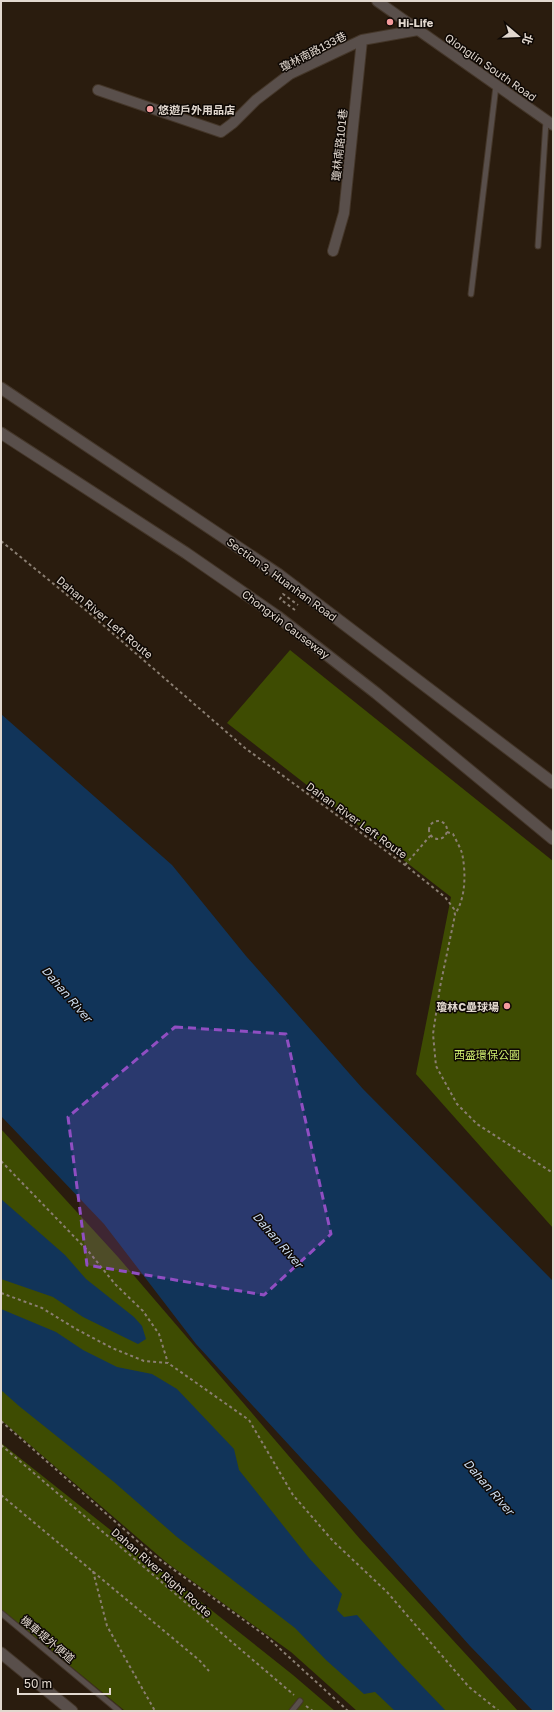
<svg xmlns="http://www.w3.org/2000/svg" width="554" height="1712" font-family="'Golos Text','Noto Sans TC',sans-serif">
  <rect width="100%" height="100%" fill="#2a1c0e"/>
  <path fill="#3e4c02" d="M290 650 553 861V1228L416 1074 451 897 227 723Z
    M1 1129 118 1257 360 1539 518 1711H357L291 1652 167 1563 1 1420Z
    M1 1443 293 1675 335 1711H125L1 1609Z"/>
  <path fill="#113459" d="M1 714 172 865 246 956 363 1089 553 1281V1711H533L470 1646 348 1509 196 1344 104 1224 1 1116Z
    M1 1199 65 1255 86 1279 134 1317 142 1326 146 1339 138 1344 83 1317 53 1297 1 1279Z
    M1 1309 56 1332 83 1350 117 1367 152 1374 177 1389 234 1449 239 1470 309 1558 342 1594 337 1610 344 1617 357 1615 400 1663 446 1711H395L375 1692 364 1694 326 1660 295 1628 177 1537 114 1482 19 1406 1 1390Z"/>
  <g fill="none" stroke-linecap="round" stroke-linejoin="round">
    <g stroke="#443629" stroke-width="7">
      <path id="service" d="M538 246 546 121
        M471 294 496 86
        M1 1613 119 1711
        M292 1711 300 1701"/>
    </g>
    <g stroke="#443629" stroke-width="12">
      <path id="minor" d="M377 1 553 125
        M98 90 221 132 233 123 256 100 290 74 362 40 418 30
        M333 251 344 213 362 40"/>
    </g>
    <g stroke="#443629" stroke-width="13">
      <path id="tertiary" d="M1 388 278 574 553 783
        M1 433 186 553 277 616 376 693 553 839
        M1 1653 72 1711"/>
    </g>
    <path stroke="#8a7e72" stroke-width="2" stroke-dasharray="3 3" stroke-linecap="butt" d="M1 541 88 612 245 748 405 865 445 897 454 909 455 915 440 987 433 1034 436 1066 457 1104 477 1124 553 1173
      M295 610 280 599 283 594 298 605
      M429 830a9 9 0 1 1 18 0a9 9 0 1 1-18 0Z
      M447 832 453 834C456 840 460 847 462 853 466 872 466 898 455 914
      M405 865 430 836
      M1 1161 89 1252 115 1284 143 1311 159 1334 168 1363
      M1 1293 42 1308 76 1329 112 1348 144 1361 168 1363 249 1420 293 1495 333 1541 387 1592 469 1687 499 1711
      M1 1421 152 1554 266 1636 348 1711
      M1 1445 294 1695
      M1 1495 199 1660 209 1671
      M93 1571 107 1626 155 1711
      M306 1706 313 1711"/>
    <use href="#service" stroke="#594f4b" stroke-width="5"/>
    <use href="#minor" stroke="#594f4b" stroke-width="10"/>
    <use href="#tertiary" stroke="#594f4b" stroke-width="11"/>
  </g>
  <path fill="#904ec2" fill-opacity="0.2" stroke="#904ec2" stroke-width="3" stroke-dasharray="8 5" stroke-linejoin="round" d="M175 1027 286 1034 331 1234 264 1295 87 1265 68 1117Z"/>
  <g fill="#f59b9c" stroke="#0e0804" stroke-width="1.5">
    <circle cx="390" cy="22" r="4"/>
    <circle cx="150" cy="109" r="4"/>
    <circle cx="507" cy="1006" r="4"/>
  </g>
  <g text-anchor="middle" dominant-baseline="central" stroke-width="3" stroke-linejoin="round" paint-order="stroke">
    <g font-size="11" font-weight="bold" fill="#e2d8cf" stroke="#0e0804" text-anchor="start">
      <text x="398" y="22">Hi-Life</text>
      <text x="158" y="109">悠遊戶外用品店</text>
      <text x="499" y="1006" text-anchor="end">瓊林C壘球場</text>
    </g>
    <g font-size="11" fill="#e2d8cf" stroke="#0e0804">
      <text transform="translate(313 51) rotate(-27)">瓊林南路133巷</text>
      <text transform="translate(491 67) rotate(35)">Qionglin South Road</text>
      <text transform="translate(339 145) rotate(-84)">瓊林南路101巷</text>
      <text transform="translate(282 579) rotate(36)">Section 3, Huanhan Road</text>
      <text transform="translate(105 617) rotate(40)">Dahan River Left Route</text>
      <text transform="translate(286 624) rotate(37)">Chongxin Causeway</text>
      <text transform="translate(357 820) rotate(36)">Dahan River Left Route</text>
      <text transform="translate(162 1572) rotate(41)">Dahan River Right Route</text>
      <text transform="translate(48 1639) rotate(40)">機車堤外便道</text>
    </g>
    <g font-size="11" fill="#cfee6f" stroke="#0e0804">
      <text x="487" y="1054">西盛環保公園</text>
    </g>
    <g font-size="12" font-style="italic" fill="#cadaed" stroke="#0e0804">
      <text transform="translate(67 994) rotate(49)">Dahan River</text>
      <text transform="translate(278 1240) rotate(49)">Dahan River</text>
      <text transform="translate(489 1487) rotate(49)">Dahan River</text>
    </g>
  </g>
  <rect width="554" height="1712" fill="none" stroke="#e2d8cf" stroke-width="4"/>
  <g transform="translate(518 36) rotate(109)" stroke="#0e0804" stroke-width="3" paint-order="stroke">
  <path d="M0-3L7 15L0 10L-7 15Z" fill="#e2d8cf"/>
  <text y="-6" font-size="11" font-weight="bold" text-anchor="middle" fill="#e2d8cf">北</text>
  </g>
  <path d="M18 1688v6h92v-6" fill="none" stroke="#e2d8cf" stroke-width="2"/>
  <text x="24" y="1688" font-size="12" fill="#e2d8cf" stroke="#0e0804" stroke-width="3" paint-order="stroke">50 m</text>
</svg>
